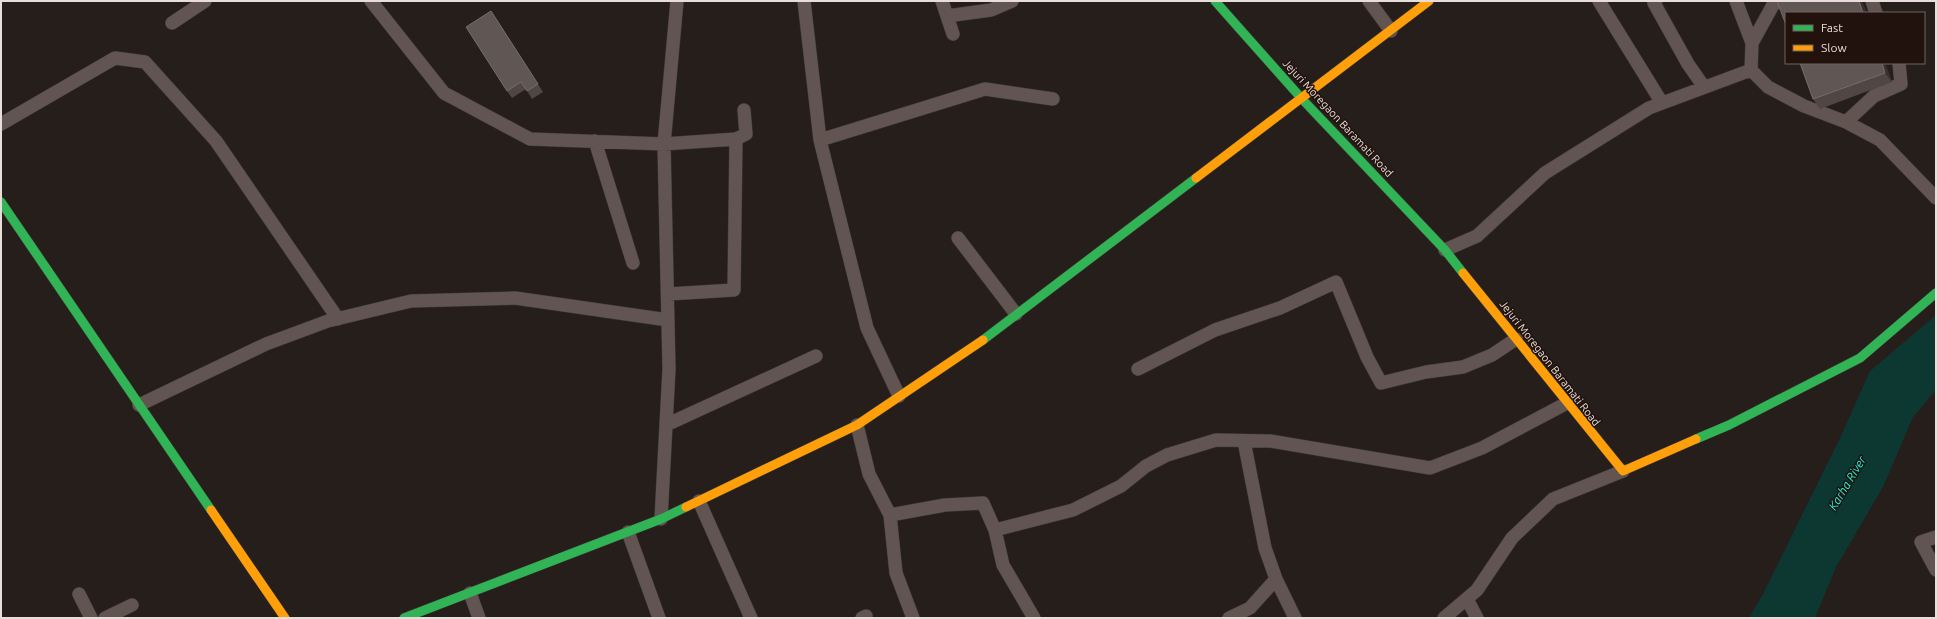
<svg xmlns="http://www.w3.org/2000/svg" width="1937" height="619" font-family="Ubuntu,sans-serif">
  <rect width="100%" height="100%" fill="#261e1b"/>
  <path fill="#0d3731" d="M1936 315V390L1913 417 1883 487 1836 567 1815 618H1749L1763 594 1840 438 1870 371Z"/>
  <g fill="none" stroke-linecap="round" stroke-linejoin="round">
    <g stroke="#403a36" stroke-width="14">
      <path id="street" d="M371 1 444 93 530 139 664 144 736 139 746 134 744 110
        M804 1 820 140 867 328 899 396
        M942 1 953 34
        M1369 1 1391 31
        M1599 1 1662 103
        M1656 1 1654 3 1688 64 1704 87
        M1736 1 1752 43
        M1780 1 1773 5 1752 43 1751 70 1768 87 1804 106 1846 122 1880 140 1936 198
        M1872 1 1876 13
        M947 16 991 10 1012 1
        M172 23 205 1
        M1846 122 1874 96 1901 84 1899 63
        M1 124 115 58 145 62 216 141 338 319
        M820 140 985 89 1053 99
        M595 141 633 263
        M958 238 1016 314
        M1445 250 1477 236 1545 173 1649 108 1751 70
        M668 294 734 290 736 139
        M1138 369 1215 330 1280 308 1336 282 1367 357 1381 383 1426 372 1463 367 1492 355 1516 339
        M139 405 266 344 328 321 411 301 515 298 668 320
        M666 425 816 356
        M857 425 869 474 890 515 945 505 983 503 995 530 1073 510 1121 486 1146 466 1167 455 1216 440 1270 441 1430 468 1482 448 1567 403
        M699 501 751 618
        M890 515 896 573 913 618
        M661 519 669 369 664 144 677 1
        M995 530 1003 565 1034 618
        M628 532 659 618
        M1936 537 1921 542 1936 570
        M1276 579 1295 618
        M470 593 479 618
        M79 594 91 618
        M1467 599 1477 618
        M105 618 132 605
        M862 618 866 616
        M1229 618 1250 608 1276 579 1265 548 1244 441
        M1444 618 1477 590 1512 538 1553 499 1623 471"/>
    </g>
    <g stroke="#403a36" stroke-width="10">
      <path id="fast" d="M1215 1 1302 99 1445 250 1463 273
        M1 202 211 510
        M983 340 1196 178
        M1696 439 1729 425 1860 358 1936 293
        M404 618 661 519 686 507"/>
    </g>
    <g stroke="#403a36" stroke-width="10">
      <path id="slow" d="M1196 178 1429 1
        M1463 273 1623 471 1696 439
        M686 507 857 425 983 340
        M211 510 285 618"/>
    </g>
    <use href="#street" stroke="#615451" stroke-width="13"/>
    <use href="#fast" stroke="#30b455" stroke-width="9"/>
    <use href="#slow" stroke="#ff9f0a" stroke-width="9"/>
  </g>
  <path fill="#504744" d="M491 11 543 92 532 99 526 89 512 98 507 91Z
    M1800 63H1885L1892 82 1820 109 1813 99Z"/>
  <path fill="#38302d" d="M1859 1H1862L1867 13H1863Z
    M491 11 496 18 543 92 538 84Z
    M1882 63H1885L1892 82 1885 73Z"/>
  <path fill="#605754" stroke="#766c69" d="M1777 1H1859L1863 13H1786V25Z
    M491 11 538 84 527 91 521 82 507 91 466 27Z
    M1800 63H1882L1885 73 1813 99Z"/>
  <g text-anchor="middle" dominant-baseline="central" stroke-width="3" stroke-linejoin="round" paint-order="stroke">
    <g font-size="11" fill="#e9ddd9" stroke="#21120d">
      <text transform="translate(1338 118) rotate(47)">Jejuri Moregaon Baramati Road</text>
      <text transform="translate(1550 363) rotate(52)">Jejuri Moregaon Baramati Road</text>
    </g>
    <g font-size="12" font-style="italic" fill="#21f9df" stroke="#21120d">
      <text transform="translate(1847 483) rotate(-59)">Karha River</text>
    </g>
  </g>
  <rect width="1937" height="619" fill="none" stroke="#e9ddd9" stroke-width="4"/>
  <rect x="1785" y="12" width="140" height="52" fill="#21120d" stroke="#71635f"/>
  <rect x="1793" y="25" width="20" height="6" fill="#30b455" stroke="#71635f"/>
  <text x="1821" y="32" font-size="12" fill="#e9ddd9">Fast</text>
  <rect x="1793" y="45" width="20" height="6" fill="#ff9f0a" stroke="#71635f"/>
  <text x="1821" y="52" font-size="12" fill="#e9ddd9">Slow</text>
</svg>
